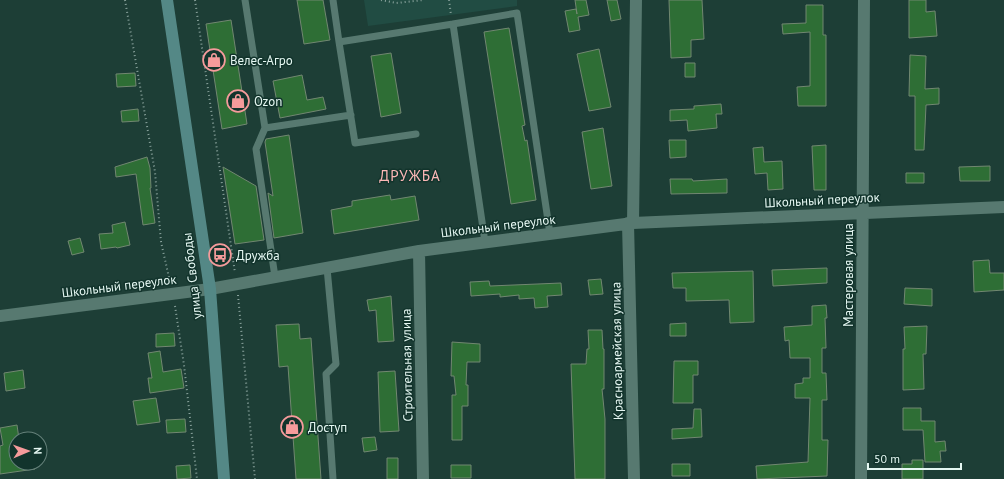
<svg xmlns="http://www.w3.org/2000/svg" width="1004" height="479" font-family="'PT Sans',sans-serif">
  <rect width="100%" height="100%" fill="#1d3e36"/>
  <path fill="#214c43" d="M364 0H517V6L368 26Z"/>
  <path fill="#2e6e35" stroke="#718771" d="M297 0H323L330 40 304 44Z
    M575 0H586L589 15 578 17 580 30 569 32 565 11 576 9 577 14Z
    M607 0H617L621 19 611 21Z
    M669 0H702L704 39 691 40V57L671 58Z
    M909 0H926V12L935 11 937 36 909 38Z
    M806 5H823V35H826V106H798L797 87 810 86V32L783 34 782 24 806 23Z
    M231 20 247 124 222 129 206 24Z
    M509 28 525 125 522 126 525 141 527 140 536 200 511 204 484 32Z
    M599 49 611 107 589 111 577 54Z
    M391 53 401 113 381 117 371 56Z
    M910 55 926 56 925 89 939 88V104L926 105 924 150H915V96H909Z
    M685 63H695V77H685Z
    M135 73 136 86 117 87 116 74Z
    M302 75 307 100 323 97 326 109 280 118 273 81Z
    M721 104 722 114H716L717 128 688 131 687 120 670 121V110L694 109V106Z
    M138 109 139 121 122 122 121 111Z
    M603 128 612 186 591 189 582 132Z
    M289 135 303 233 274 238 268 193 273 196 265 142 266 139Z
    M669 140H686V157L670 158Z
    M826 145V190H814L812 146Z
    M763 147 764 162 782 161 783 189 768 190 767 173 755 174 753 148Z
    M147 157 150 168 151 188H150L155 223 143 225 136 174 116 177 115 167Z
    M990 166V181H960L959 167Z
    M223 167 256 186 264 240 235 244Z
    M906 173H924V183H906Z
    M670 179H692L693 181 727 179V193L671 194Z
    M390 195 391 200 415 196 419 220 334 234 331 210 352 206V201Z
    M125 222 130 245 117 248 116 247 101 249 99 234 113 233 112 225Z
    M80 238 84 252 72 255 68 241Z
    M989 260 990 273H1004V290L974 292 973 261Z
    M827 268V283L773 286 772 270Z
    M753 271 754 322 730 323 729 300 686 301V288H673L672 273Z
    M601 279 603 294 590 295 588 280Z
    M489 281 490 286 561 283 562 295 547 296 548 307 535 308 534 298 519 299V295L500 297V294L471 296 470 282Z
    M905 288 932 289V306L904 304Z
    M391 296 394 341 378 342 376 310 369 311 367 300Z
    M826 305 827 318H825L826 348H822V373H826L827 400H822V440H828L827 476 757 479 756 466 808 462 810 398H795V384L803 383V378H810V358H790L789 340 785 341 784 327 812 325V306Z
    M686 323V336H670V324Z
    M299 324 300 339 311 338 321 479H296L288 366 279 367 276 325Z
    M927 326 926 354H923L924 389 903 390V349H905L904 327Z
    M588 330H602L603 349H604V389H602L605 419V479H575L571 364H586L587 349H589Z
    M174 333 175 346 156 347V334Z
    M452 342 480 344V362H467L466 385H468V406H462V440H452V395H456L454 376H451Z
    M160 351 163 372 181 369 184 388 150 393 148 378H152L148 353Z
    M674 361H698V375H693V403H673Z
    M23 370 25 388 6 391 4 373Z
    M395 371 399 431 380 432 378 372Z
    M156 398 160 422 137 425 133 401Z
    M903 408H921V421H935V442L945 441 946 451H940L941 462H925L923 430H903Z
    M694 409H701L702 437 672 439V429L693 428Z
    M185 419 186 432 167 433 166 420Z
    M17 425 19 439H16V463H35V469L0 474V446L3 445 0 428Z
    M375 437 377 450 364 452 362 438Z
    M387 458H398V479H387Z
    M912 460H923V479H902V464H912Z
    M672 464H690V476H672Z
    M190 465 191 478 177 479 176 466Z
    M451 465H471V478H451Z"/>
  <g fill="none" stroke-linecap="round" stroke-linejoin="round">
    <path stroke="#8aa39d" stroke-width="2" stroke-dasharray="1 3" stroke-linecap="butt" d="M125 0 155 172 161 242 170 282
      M195 0 235 273
      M381 0 396 3 424 0
      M449 0 451 15
      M238 295 255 479
      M175 306 184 365 197 479"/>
    <path stroke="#577970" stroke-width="7" d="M245 0 265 128 256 149 275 277
      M333 0 339 42 453 24 485 242
      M453 24 517 13 550 234
      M339 42 355 143 416 134
      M265 128 351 115
      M327 268 336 364 326 374 333 479"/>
    <path stroke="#577970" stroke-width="12" d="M628 223 634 479
      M633 223 636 0
      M419 251 423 479
      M0 316 210 289 419 251 633 223 1004 207
      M861 479 864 0"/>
    <path stroke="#548886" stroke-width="12" d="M167 0 210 289 224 479"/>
  </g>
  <defs>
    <g id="shop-ring" transform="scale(1.15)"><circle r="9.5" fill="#12342c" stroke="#f59b9b" stroke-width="1.5"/><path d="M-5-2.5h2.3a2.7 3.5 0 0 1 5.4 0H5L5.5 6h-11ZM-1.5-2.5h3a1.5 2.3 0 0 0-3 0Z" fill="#f59b9b"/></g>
    <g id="bus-ring" transform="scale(1.15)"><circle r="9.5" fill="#12342c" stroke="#f59b9b" stroke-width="1.5"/><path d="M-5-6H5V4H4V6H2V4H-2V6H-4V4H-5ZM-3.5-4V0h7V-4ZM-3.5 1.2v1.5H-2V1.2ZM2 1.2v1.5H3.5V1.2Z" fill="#f59b9b"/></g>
  </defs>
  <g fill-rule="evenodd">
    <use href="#shop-ring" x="214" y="60"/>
    <use href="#shop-ring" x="238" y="101"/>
    <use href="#bus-ring" x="220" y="255"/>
    <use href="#shop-ring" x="292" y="427"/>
  </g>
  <g text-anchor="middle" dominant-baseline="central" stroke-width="3" stroke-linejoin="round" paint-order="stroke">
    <g font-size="13" fill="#e5f7f2" stroke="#12342c" text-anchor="start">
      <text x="230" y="60">Велес-Агро</text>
      <text x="254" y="101">Ozon</text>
      <text x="236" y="255">Дружба</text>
      <text x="308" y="427">Доступ</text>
    </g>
    <g font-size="13" fill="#e5f7f2" stroke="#12342c">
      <text transform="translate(822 200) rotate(-3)">Школьный переулок</text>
      <text transform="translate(498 226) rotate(-7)">Школьный переулок</text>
      <text transform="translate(848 275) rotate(-90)">Мастеровая улица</text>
      <text transform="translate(192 276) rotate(-97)">улица Свободы</text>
      <text transform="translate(119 286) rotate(-7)">Школьный переулок</text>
      <text transform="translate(617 351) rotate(-91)">Красноармейская улица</text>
      <text transform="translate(407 365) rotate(-91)">Строительная улица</text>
    </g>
    <g font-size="15" letter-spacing="1" fill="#fdb8b7" stroke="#12342c">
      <text x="410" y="175">ДРУЖБА</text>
    </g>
  </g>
  <g transform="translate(28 451) rotate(88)"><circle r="19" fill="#12342c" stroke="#66827b"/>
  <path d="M0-3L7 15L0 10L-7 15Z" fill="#f59b9b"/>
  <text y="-6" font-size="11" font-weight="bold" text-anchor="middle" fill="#e5f7f2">N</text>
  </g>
  <path d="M868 463v6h93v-6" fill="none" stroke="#e5f7f2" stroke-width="2"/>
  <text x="874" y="463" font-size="12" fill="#e5f7f2" stroke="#12342c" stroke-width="3" paint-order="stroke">50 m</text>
</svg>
